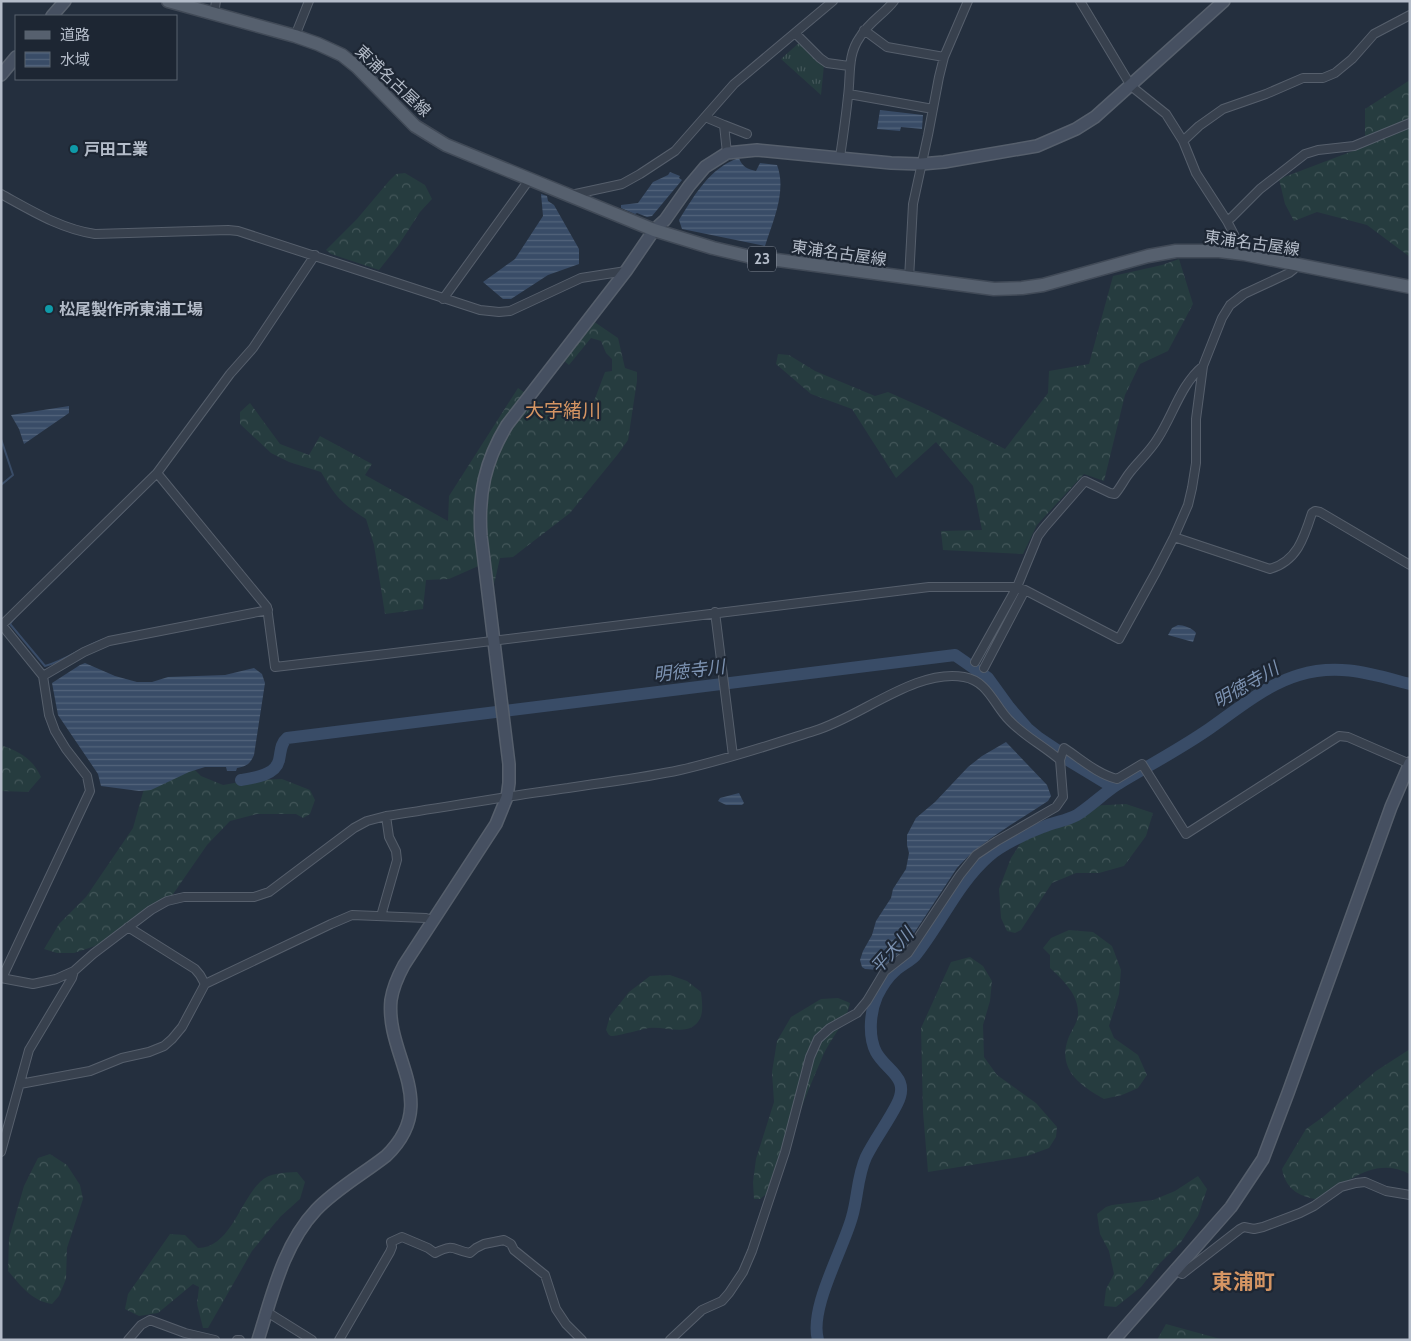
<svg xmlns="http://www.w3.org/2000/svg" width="1411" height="1341" font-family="Cabin,'Noto Sans JP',sans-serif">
  <defs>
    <pattern id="grass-tufts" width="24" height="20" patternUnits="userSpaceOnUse" patternTransform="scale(1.25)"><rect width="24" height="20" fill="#263c3f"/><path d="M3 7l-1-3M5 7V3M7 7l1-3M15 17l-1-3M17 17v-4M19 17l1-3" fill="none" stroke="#435659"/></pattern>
    <pattern id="forest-crowns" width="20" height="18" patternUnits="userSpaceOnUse" patternTransform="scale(1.25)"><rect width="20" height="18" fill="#263c3f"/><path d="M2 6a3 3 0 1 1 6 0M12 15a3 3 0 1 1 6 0" fill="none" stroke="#435659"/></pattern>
    <pattern id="water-rules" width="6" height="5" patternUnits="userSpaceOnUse" patternTransform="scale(1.25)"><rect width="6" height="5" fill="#394c67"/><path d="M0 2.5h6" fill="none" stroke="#53647b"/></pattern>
  </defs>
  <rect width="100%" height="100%" fill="#242f3e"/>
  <path fill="url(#grass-tufts)" d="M801 41 818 61 824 65 821 95 781 59Z"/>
  <path fill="url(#forest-crowns)" d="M1410 80V257L1367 225 1317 212 1294 221 1285 204 1279 179 1358 149 1365 141V109Z
    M405 173 425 185 432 199 420 212 398 246 379 270 331 254 326 250 357 219 389 181 396 174Z
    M1179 259 1193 304 1168 351 1140 364 1125 395 1104 481 1084 474 1037 525 1023 554 943 550 941 531 982 530 973 486 936 442 896 478 852 409 811 394 776 364 778 354 789 355 815 371 875 396 888 392 924 408 1005 449 1048 393 1049 371 1089 364 1113 276 1162 265Z
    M593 321 618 338 625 368 637 372V381L628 440 618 454 570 513 513 557 500 558 491 597 483 564 449 579 426 580 423 609 385 614 374 545 366 519C341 503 336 497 321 472L289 462 271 453 240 424V412L250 403 280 444 309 455 320 436 372 464 365 475 448 521 449 496 518 388 557 415 568 403 588 417 605 372 612 371V359L606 353 601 341 591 338 569 365 563 360Z
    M1 745C20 752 32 758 41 777L28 792 1 791Z
    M182 757 201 776 223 785 251 780 282 779 310 790 315 800 310 814 303 818 296 814H257L230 821 207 845 169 900 138 926 110 941 74 953H57L44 949 59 924 86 897 133 828 143 792 157 769Z
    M1126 804 1153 813 1146 836 1124 866 1099 873H1076L1052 883 1021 930 1015 933 1007 931 1001 918 999 889 1011 858 1024 838 1053 819 1088 806Z
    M1069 930 1093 932 1112 946 1121 970 1119 994 1109 1026 1114 1038 1138 1055 1147 1075 1138 1088 1122 1095 1104 1099C1081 1086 1057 1070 1068 1039 1071 1031 1078 1022 1078 1014 1079 995 1063 980 1050 968V955L1043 948 1051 938Z
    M970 957 983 966 992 981 990 1001 983 1025 984 1057 997 1075 1036 1103 1057 1127 1056 1137 1049 1148 1027 1156 928 1172 923 1112 921 1028 951 962Z
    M670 975 687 981 701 992C702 1003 705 1017 695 1025 683 1035 663 1026 649 1028 643 1029 614 1037 611 1036 608 1035 608 1033 606 1030L610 1016 629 992 650 976Z
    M838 998 850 1003C846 1024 830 1038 822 1058 803 1101 787 1146 770 1191L760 1199H754L753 1182 756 1159 774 1102 772 1072 777 1041 791 1017 821 999Z
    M1410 1049V1174C1375 1156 1349 1180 1321 1200 1301 1197 1286 1191 1282 1169L1306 1129 1323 1117 1376 1071Z
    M50 1154 67 1165 80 1185 83 1199 67 1248 66 1279 59 1296 52 1304C32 1301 21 1286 8 1271L9 1238 24 1186 38 1158Z
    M297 1172 305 1182 300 1199 280 1217 252 1251 208 1328H203L197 1304 199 1287 193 1284 158 1313 139 1316 125 1309 128 1294 170 1234 185 1235 198 1248C230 1248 240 1201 260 1182 270 1172 284 1173 297 1172Z
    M1198 1176 1207 1189 1198 1216 1181 1242 1160 1263 1141 1287 1116 1307 1104 1306 1106 1289 1114 1274 1109 1251 1100 1234 1097 1214 1106 1207 1112 1205 1153 1200 1175 1191Z
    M1166 1324 1224 1340H1157Z"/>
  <path fill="url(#water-rules)" d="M880 110 923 115 922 129 901 127 900 131 877 129Z
    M739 158C742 167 748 169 756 171L760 163 777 165C787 191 773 221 765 246L682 229 679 220C695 195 709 168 739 158Z
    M670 172 680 176 679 178 682 180 652 216 647 217 637 213 635 214 621 208V205L638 203 653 182 668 175Z
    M541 194 547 196 548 201 554 205 579 249V264L548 275 511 299H503L483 282 515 259 543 216Z
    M69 406V413L24 444 19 429 11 415Z
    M1178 625C1183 625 1193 628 1196 633L1193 642 1168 635 1172 628Z
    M85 663 115 676 137 682H152L168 677 225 675 254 668 262 674 265 683 254 755C250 764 247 766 237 768L236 771H227L226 767H205L189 772 151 790 139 791 101 786 98 774 58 715 52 683 80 665Z
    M1006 742 1047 785 1051 796 1048 801C1017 822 982 840 957 868L903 950 879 970 865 969 862 967 860 960 863 951 872 935 876 921 891 898 893 889 906 869 909 853 907 845V835L916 818 935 802 968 767 982 756Z
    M739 793 744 803 742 805H726L718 801 720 798Z"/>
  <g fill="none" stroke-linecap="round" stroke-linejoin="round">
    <path stroke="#394c67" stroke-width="2" d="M1 439 13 475 1 485
      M43 590 136 499
      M16 616 10 624 45 666C66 660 84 646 105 639"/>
    <path stroke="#394c67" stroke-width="12" d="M241 780C254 778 276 775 279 760 281 752 280 744 287 738L955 655 988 678 1009 707 1027 728 1039 738 1057 750 1063 757 1106 783 1115 786
      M818 1340C809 1308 843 1250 852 1217 858 1197 857 1177 866 1157 875 1139 888 1122 897 1104 911 1077 886 1071 876 1052 868 1036 870 1012 877 996 881 988 888 977 895 971 901 965 909 962 915 956 941 924 957 884 989 856 1001 845 1027 833 1043 827 1054 822 1066 821 1077 815 1091 806 1104 793 1118 784 1148 766 1178 750 1206 731 1235 711 1265 685 1299 675 1339 663 1371 674 1410 684"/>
    <g stroke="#565f6c" stroke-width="10">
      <path id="street" d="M1080 1 1131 86 1166 114 1183 141 1196 173 1227 221 1244 254
        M214 14 216 1
        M864 30 887 47 944 57
        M795 33 820 58 827 63 849 66
        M295 36 309 1
        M849 94 933 109
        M705 117 724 125 727 153
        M724 125 747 134
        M1183 141 1199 126 1223 109 1266 94 1303 78H1323L1335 73 1352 59 1374 34 1410 15
        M840 157C843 137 846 116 848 96 851 75 847 55 860 37 869 22 884 14 894 1
        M1 194C32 211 61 229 95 234L228 230 238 231 480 310 499 312 510 311 581 278 626 271
        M571 195 622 184 640 174 675 151 734 84 833 1
        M1227 221 1232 217 1260 189 1305 154 1318 150 1354 146 1410 123
        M909 279 913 204 928 135 939 77 944 57 968 1
        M443 299 529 180
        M157 473 267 607 275 667 386 654 929 587H1017L1025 590 1119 639 1156 572 1174 537 1188 505 1192 488 1196 463V419L1203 366 1222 318 1230 305 1244 294 1289 273 1294 269 1295 264
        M1174 537 1270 569C1297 561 1304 538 1312 513L1315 511 1320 512 1410 565
        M715 612 733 756
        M1 624 43 676 49 715 55 731 66 749 87 776 90 791 2 978
        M2 625 157 473 230 374 253 348 315 255
        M975 662 1017 587 1038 536 1044 528 1085 481 1110 493 1115 494C1121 487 1125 478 1131 471 1140 460 1151 450 1158 438 1173 415 1181 384 1203 366
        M984 668 1025 590
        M43 676 84 652 109 641 268 610
        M381 916 397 860 396 851 389 837 386 816
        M128 927 195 969 200 975 205 984
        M1 978 33 984 56 979 74 971 93 954 151 910 167 901 184 897H254L269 892 354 828 367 821 386 816C447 807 507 796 568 788 606 782 643 778 680 770 725 760 770 745 814 731 861 717 916 668 964 677 988 681 994 705 1009 720 1024 736 1044 746 1060 760
        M20 1084 90 1071 122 1058 149 1052 164 1046 172 1039 182 1027 205 984 331 924 352 915 426 918 433 920
        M1 1152 29 1050 72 978 74 971
        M1174 1270 1182 1274 1240 1229 1244 1227 1254 1229 1263 1227 1300 1213 1314 1206 1341 1187 1356 1183 1365 1182 1386 1191 1410 1195
        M267 1312 312 1340
        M128 1340 141 1325 150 1320 185 1333 215 1340
        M237 1340H240
        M339 1340 390 1252 392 1247 391 1242 402 1237 428 1248 435 1253C455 1243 452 1250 470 1253L476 1248 484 1244 504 1240 511 1244 514 1250 545 1275 556 1309 566 1324 582 1340
        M670 1340 702 1310 722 1301 729 1293 743 1272 752 1251 785 1152 810 1057 818 1039 830 1028 857 1013 867 1001 885 971 908 953 960 875 976 855 997 841 1056 807 1063 797 1060 760 1064 748C1081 759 1097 774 1117 779L1142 764 1186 834 1339 736 1348 737 1410 764"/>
    </g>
    <g stroke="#565f6c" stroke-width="14">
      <path id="secondary" d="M52 16 65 1
        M1 75 16 57
        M258 1340C272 1296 283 1245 316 1210 336 1189 363 1174 386 1156 442 1102 385 1057 391 1000 393 987 398 976 404 965L496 824 507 797 509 783V764L481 536C478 494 485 461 507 425L626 271 654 230 665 220 689 186 705 167 727 153 757 150 891 163 921 164 944 162 1037 146 1076 129 1095 117 1224 1
        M1114 1340 1231 1207 1263 1159 1288 1093 1391 807 1410 763"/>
    </g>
    <g stroke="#414a57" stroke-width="15">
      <path id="primary" d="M168 1 295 36 318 44 342 55 357 67 415 126 446 145 654 230 713 248 747 256 994 289 1022 288 1043 285 1148 256 1176 251H1219L1244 254 1410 287"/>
    </g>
    <use href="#street" stroke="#38414e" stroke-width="8"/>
    <use href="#secondary" stroke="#465061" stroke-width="11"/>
    <use href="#primary" stroke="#56606e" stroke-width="12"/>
  </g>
  <g fill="#0f9aa8" stroke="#1d2633" stroke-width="2">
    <circle cx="74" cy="149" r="5"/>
    <circle cx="49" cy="309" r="5"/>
  </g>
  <g text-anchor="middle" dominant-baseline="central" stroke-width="4.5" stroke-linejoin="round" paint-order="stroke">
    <rect fill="#1d2633" stroke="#878f9c" stroke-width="1" x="748" y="246.5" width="28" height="25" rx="4"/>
    <g font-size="15" font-weight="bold" fill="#b4bcc9">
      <text x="762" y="259">23</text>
    </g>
    <g font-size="16" fill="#b4bcc9" stroke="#1d2633">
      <text transform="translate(393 81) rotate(43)">東浦名古屋線</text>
      <text transform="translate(1252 243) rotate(8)">東浦名古屋線</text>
      <text transform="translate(839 253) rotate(8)">東浦名古屋線</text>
    </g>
    <g font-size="16" font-weight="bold" fill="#b4bcc9" stroke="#1d2633" text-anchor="start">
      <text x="84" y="149">戸田工業</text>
      <text x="59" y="309">松尾製作所東浦工場</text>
    </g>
    <g font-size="18" font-style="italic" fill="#7c92b1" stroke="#1d2633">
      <text transform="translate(689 671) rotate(-7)">明徳寺川</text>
      <text transform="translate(1246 685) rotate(-30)">明徳寺川</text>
      <text transform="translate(892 951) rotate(-48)">平大川</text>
    </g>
    <g font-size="19" fill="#d59563" stroke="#1d2633">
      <text x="563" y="410">大字緒川</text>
    </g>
    <g font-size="21" font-weight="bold" fill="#d59563" stroke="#1d2633">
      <text x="1243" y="1281">東浦町</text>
    </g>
  </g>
  <rect width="1411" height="1341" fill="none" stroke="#b4bcc9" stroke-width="5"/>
  <rect x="15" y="15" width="162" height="65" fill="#1d2633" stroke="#59626f"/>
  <rect x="25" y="31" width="25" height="8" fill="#56606e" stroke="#59626f"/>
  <text x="60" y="40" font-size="15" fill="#b4bcc9">道路</text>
  <rect x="25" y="52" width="25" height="15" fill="url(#water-rules)" stroke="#59626f"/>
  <text x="60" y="65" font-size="15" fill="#b4bcc9">水域</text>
</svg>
